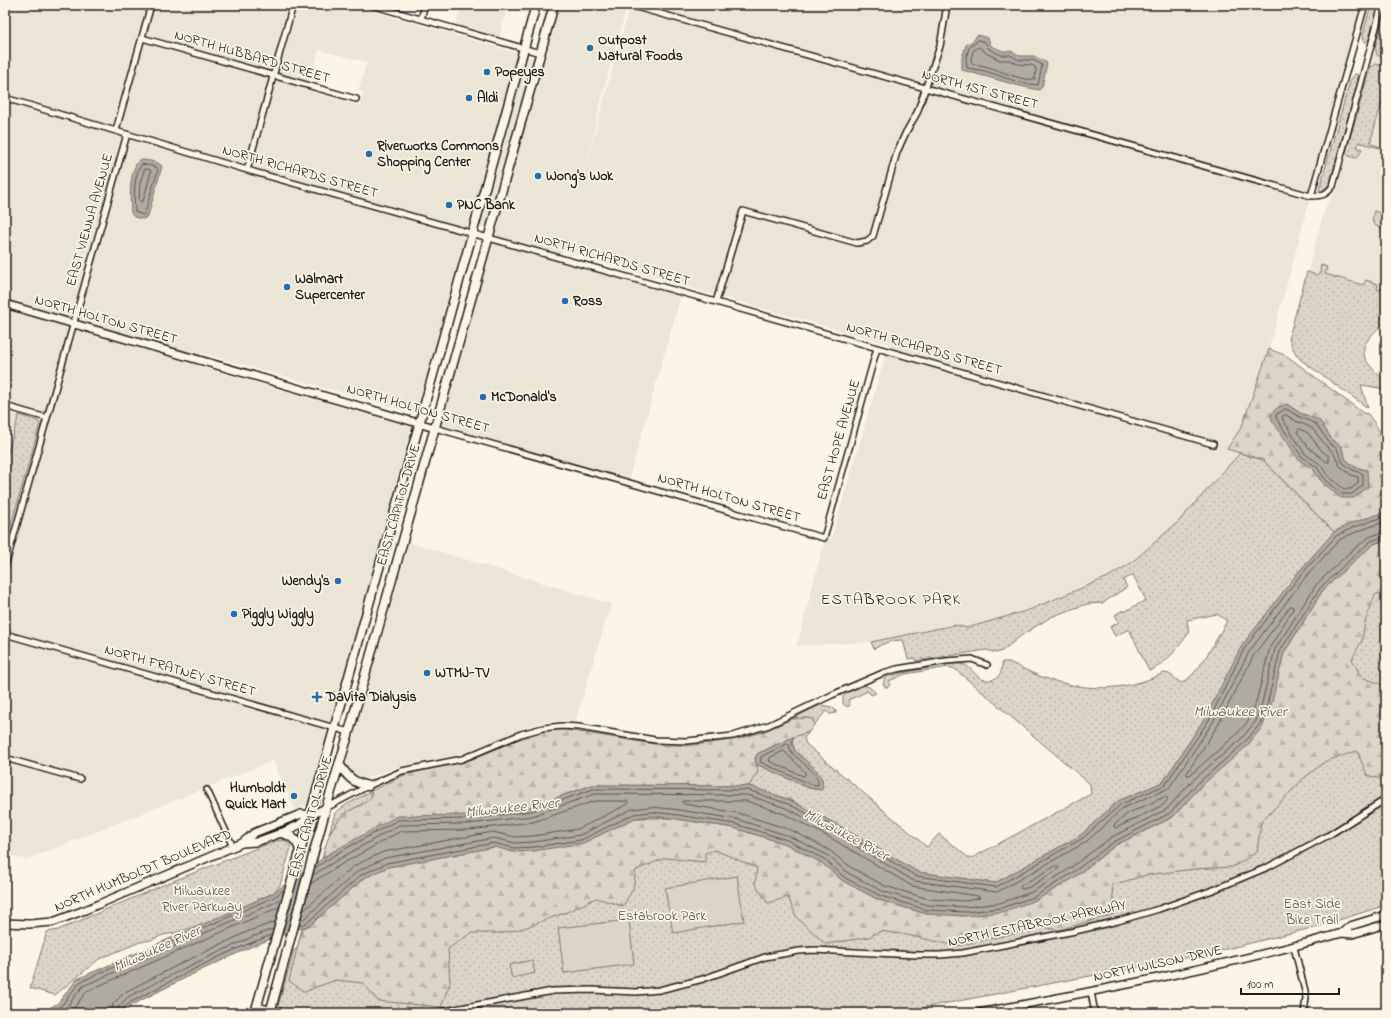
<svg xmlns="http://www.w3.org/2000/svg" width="1391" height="1018" font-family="'Indie Flower',sans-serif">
  <defs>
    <pattern id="grass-dots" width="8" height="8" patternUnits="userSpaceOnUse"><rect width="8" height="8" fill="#dbd5c8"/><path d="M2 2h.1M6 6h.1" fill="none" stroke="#bbb6ab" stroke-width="1.8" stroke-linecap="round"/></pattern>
    <pattern id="forest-firs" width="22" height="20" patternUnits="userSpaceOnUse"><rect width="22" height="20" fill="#dbd5c8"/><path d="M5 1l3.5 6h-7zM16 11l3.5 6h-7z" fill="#bbb6ab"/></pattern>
  </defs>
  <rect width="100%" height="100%" fill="#fcf5e5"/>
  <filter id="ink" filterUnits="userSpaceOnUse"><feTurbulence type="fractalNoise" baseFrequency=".025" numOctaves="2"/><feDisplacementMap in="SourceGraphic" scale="8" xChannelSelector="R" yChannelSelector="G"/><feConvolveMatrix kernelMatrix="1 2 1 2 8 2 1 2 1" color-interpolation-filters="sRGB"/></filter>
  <g filter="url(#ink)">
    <path fill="#ebe5d6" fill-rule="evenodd" d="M5 5H366L365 9 545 61 560 5H622L627 6 601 101 586 165 630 5H1363L1269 349 1242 426 1227 449 1240 453 1178 522 1131 563 1108 577 1029 610 967 628 955 625 871 642 797 646 824 542 831 539 889 344 683 286 563 250 561 258 682 292 628 482 435 428 490 230 472 225 418 414 201 353 198 366 414 428 308 805 295 810 273 761 26 860 5 854ZM319 50 367 62 358 91 363 92 360 105 307 90Z
      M461 5H533L531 15 507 9 499 38 456 25Z
      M1386 10V302L1305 280 1325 208 1336 190Z
      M409 542 611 604 575 722 561 721 546 722 534 725 521 729 473 750 452 756 398 767 364 779H356L346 767V764Z"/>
    <path fill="url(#grass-dots)" stroke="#7c7872" d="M1371 5H1380L1371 36 1366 42H1364L1363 34Z
      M1386 9V32L1380 52 1385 54 1383 58 1377 55 1375 47Z
      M1376 64 1386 66V88L1370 143 1380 147 1379 148 1359 142 1357 147 1362 149 1358 157 1356 158 1349 156 1346 152 1370 68Z
      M1355 74H1357L1358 81 1330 182 1327 187 1321 191 1319 190 1350 81Z
      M1374 211 1386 215V230C1374 226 1370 225 1374 211Z
      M1321 265 1327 267 1325 274 1363 285 1366 280 1378 284 1377 289 1381 290 1383 284H1386V321C1371 336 1352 348 1373 369 1377 373 1382 379 1386 381V389L1361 385 1368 408 1301 360C1295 354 1291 345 1289 337L1307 272 1317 275 1320 273Z
      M19 415 38 421 40 424 5 546V462Z
      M1240 453 1263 460 1334 532 1296 575 1205 718 1163 782 1118 801 1081 835 995 883 918 872 836 824 790 800 749 786 757 771 756 764 809 788 821 790 822 779 815 769 795 751 792 743 793 737 809 732 804 738 806 744 927 847 939 834 970 859 1091 794 1090 784 955 669 949 667 905 674 889 681 890 685 887 688 883 685 885 677C904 672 922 669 940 666 947 665 955 663 962 664 974 667 976 682 990 680 999 679 1003 671 1002 662H1009C1020 667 1031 673 1042 677 1085 692 1124 692 1164 673L1169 674 1181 683C1197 678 1218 636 1227 621L1217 614 1187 620 1189 633C1177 648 1167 664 1149 671L1129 629 1115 636 1110 627 1119 622 1115 615 1123 610 1124 612 1146 600 1133 575 1123 580 1127 587 1103 603 1087 604 1072 609 1051 617 1022 635 1002 651 996 653 987 650 915 661V658L908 659 903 640C892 640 883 643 874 649L871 642 955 625 967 628 1029 610 1108 577 1131 563 1178 522Z
      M1386 539V905L1320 926 1206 954 895 1013H276L294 950 297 949 302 929 635 818 651 816 671 818 734 828 927 914 1116 845 1374 544Z
      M864 685 869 687 876 693 871 695 868 691 848 700 850 705 848 707 843 704V697L848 692Z
      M820 705 832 707 836 711V713L830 714 826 711 814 725 813 719 806 718 792 719Z
      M371 791 372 796C364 805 360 805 351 810 341 816 335 824 329 834L335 813 346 805Z
      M283 840 288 843 291 848 280 885 275 892 238 909 204 928H190L175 933 163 935 151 940 140 942 99 959 55 995 30 988 47 932 58 930 168 883 275 841Z"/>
    <path fill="url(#forest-firs)" stroke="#7c7872" fill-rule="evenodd" d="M1269 349 1287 356 1363 413 1368 414 1383 436 1386 435V512L1352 523 1334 532 1263 460 1227 449 1242 426ZM1287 404 1300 413 1319 420 1333 441 1341 446 1346 460 1355 467 1367 470 1321 481 1314 470Z
      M1386 540V589L1375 595 1365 622 1362 640 1352 659 1361 677 1386 686V777L1381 779 1367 775 1357 751 1326 761 1304 778 1261 822 1257 852 1233 867 1194 869 1147 875 1112 885 1114 914 1059 930 1043 927 957 946 907 935 881 931 869 937 826 944 797 918 788 897 768 903 755 884 757 868 715 850 705 853V862L665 858 636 870 633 889 623 906 596 898 567 912 524 928 502 933H471L448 949 450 983 441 1007 378 1001 363 983 336 980 316 987 305 992 289 981 302 929 310 925 364 878 388 867 495 847 514 852 583 843 635 818H671L734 828 786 844 822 863 843 881 879 900 927 914 1036 900 1072 879 1116 845 1173 817 1200 787 1276 684 1284 653 1323 590 1355 560 1374 544Z
      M806 718 813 719 814 725 809 732 793 737 757 754 755 759 758 771 749 786 592 785 531 807 468 815 334 851 322 858C328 838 331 822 351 810 360 805 364 805 372 796L371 791 407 774 473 759 514 741 536 733 549 730H566L661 745H695L738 739 763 732 792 719Z"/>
    <path fill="#dbd5c8" stroke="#7c7872" d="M737 876 744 921 673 933 665 888Z
      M629 920 634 964 564 973 558 928Z
      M532 960 535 973 512 978 509 965Z"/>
    <path fill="#b0aba1" stroke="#75726c" d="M977 35 988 38 991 46 1003 51H1011L1020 56H1034L1047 63 1042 87 1039 90 1020 86 962 70V57L966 45 974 40Z
      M139 160C147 160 156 161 162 166L148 216 143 219 134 217 131 213C130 198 129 171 139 160Z
      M1286 404 1300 413 1319 420 1333 441 1341 446 1346 460 1355 467 1367 470 1368 487 1354 498H1341L1321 481 1314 470 1299 460 1272 420 1271 414 1277 408Z
      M1386 512V539L1374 544 1355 560 1323 590 1284 653 1271 706 1263 726 1247 746 1200 787 1173 817 1116 845 1072 879 1036 900 1002 912 966 916 927 914 879 900 843 881 822 863 786 844 734 828 671 818 651 816 635 818 583 843 534 851 513 852 495 847 388 867 364 878 310 925 255 945 193 974 132 1005 124 1013H41L58 1003 77 979 272 894 302 872 334 851 397 816 468 815 531 807 592 785 749 786 790 800 836 824 918 872 995 883 1081 835 1118 801 1163 782 1205 718 1241 647 1296 575 1334 532 1352 523Z
      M793 737 792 743 795 751 815 769 822 779 823 788 821 790 809 788 756 764 755 759 757 754Z"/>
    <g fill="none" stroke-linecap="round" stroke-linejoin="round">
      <path stroke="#575551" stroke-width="1" d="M979 40 985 42 989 49 1001 55H1010L1019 60H1033L1041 64 1042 66 1038 85 1021 83 985 71 967 68 966 58 969 48Z
        M980 47 986 53 1000 60H1009L1018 64 1031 65 1035 67 1036 69 1035 79C1024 82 999 70 988 67 983 65 977 65 972 64L971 59 973 51Z
        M142 164 156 167 158 169 145 213 143 215 135 212C134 199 133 173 142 164Z
        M145 169 150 170 151 172 143 201 141 202 139 200 140 183Z
        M1286 409 1298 416 1316 424 1330 444 1337 449 1343 463 1353 470 1363 474V485L1352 494H1342L1325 479 1317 467 1302 457 1276 418V415Z
        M1286 415 1296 421 1312 428 1327 447 1333 452 1340 466 1351 475 1358 477V483L1351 489H1344L1328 476 1320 464 1305 454 1282 418 1283 416Z
        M1300 429 1308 433 1322 451 1329 456V462H1327L1310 449 1297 432 1298 430Z
        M1291 606 1293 607V609L1270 647 1256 702 1250 719 1236 735 1190 775H1187V773L1218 725 1254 655Z
        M787 744 789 745C790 748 791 752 793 754 800 761 820 774 818 785L810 784 760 762 761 757Z
        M784 751 805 772V775L803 776 769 761 770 758Z
        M1165 797 1167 798 1168 799 1163 805 1116 828 1114 827V825L1127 814Z
        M684 801H747L784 814 829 837 912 886 978 896 980 898 966 901 929 899 885 886 852 868 829 850 791 830 738 813 684 804 682 802Z
        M1056 866 1059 867 1058 869 1030 887 1022 889 1020 888 1021 886Z
        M315 868 336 854 398 820 468 819 532 811 593 789 748 790 788 804 834 827 916 876 996 887 1083 838 1121 804 1165 785 1209 720 1244 649 1299 577 1336 536 1354 527 1386 516
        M313 875 339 859 399 825 469 824 532 816 594 794 747 795 786 808 832 832 914 881 997 892 1086 842 1123 808 1169 788 1213 722 1249 652 1303 580 1339 540 1356 532 1386 521
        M303 911 354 866 383 852 493 832 515 837 533 836 578 829 628 804 629 802 627 801H595L533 822 469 830 401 831 342 864 310 884
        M301 920 305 918 358 871 385 858 494 838 515 843 533 842 580 835 632 809 651 807 672 809 736 819 789 836 827 855 848 873 882 891 928 905 966 907 1000 903 1032 892 1066 871 1112 837 1167 809 1193 780 1240 740 1256 721 1262 703 1275 649 1316 585 1349 553 1369 537 1386 531
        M299 926 308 922 361 875 387 863 494 843 514 848 534 847 581 840 634 814 651 812 671 814 735 824 787 840 824 859 845 878 881 896 927 910 966 912 1001 908 1034 897 1069 875 1114 842 1170 813 1197 784 1244 743 1260 724 1267 705 1280 651 1320 588 1353 557 1371 541 1386 536
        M49 1013 61 1006 80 982 274 897 284 890
        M59 1013 65 1009 83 986 276 902 282 898
        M70 1013 87 991 279 907
        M111 1013 113 1004 125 992 186 961 249 931 275 922
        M117 1013 119 1006 128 997 189 966 252 937 273 929
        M122 1013 123 1009 131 1002C177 978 223 952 272 935"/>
      <g stroke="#1c1c1c" stroke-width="8">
        <path id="street" d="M371 5 540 53
          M629 5 1311 196C1322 196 1326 195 1333 186L1382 5
          M421 19 425 5
          M142 38 356 99
          M5 98 247 170 716 302 1213 444
          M116 130 151 5
          M247 170 293 5
          M1311 196 1365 5
          M716 302 743 211 857 243 867 241 873 236 897 152 906 132 917 113 940 46 947 5
          M5 406 47 418
          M435 428 824 538 877 348
          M5 567 127 134
          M5 634 349 732
          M5 758 80 779
          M207 790 233 847
          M326 808 368 786 402 771 462 759 521 734 543 728 562 726 579 727 655 740 687 741 733 736 769 725 832 695 883 673 897 669 946 661 972 659 987 665
          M1294 947 1305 991 1306 998 1304 1013
          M1091 992 1095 1013
          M257 1006 286 1013
          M433 1013 553 991 590 990 637 992 659 990 703 979 765 957 799 951 814 950 917 955H940L963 953 1075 931 1118 921 1159 909 1213 890 1268 867 1329 835 1386 799"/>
      </g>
      <g stroke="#1c1c1c" stroke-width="10">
        <path id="secondary" d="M5 304 435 428
          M242 843 256 842 281 833 299 825 311 815 326 808
          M5 923 29 924 53 922 85 910 242 843 254 833 301 814 311 815
          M1342 933 1350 926 1386 915
          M979 1013C1101 990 1223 967 1342 933L1352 934 1386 924"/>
      </g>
      <g stroke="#1c1c1c" stroke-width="11">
        <path id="primary" d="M339 764C348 777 352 782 368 786
          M281 833C292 835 298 841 300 851
          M255 1013 536 5
          M270 1013 326 808 349 732 554 5"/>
      </g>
      <use href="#street" stroke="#fcf5e5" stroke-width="5"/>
      <use href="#secondary" stroke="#fcf5e5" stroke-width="7"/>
      <use href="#primary" stroke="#fcf5e5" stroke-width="8"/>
    </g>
  </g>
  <g fill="#1f6fb2" stroke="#fcf5e5" stroke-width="1.5">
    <circle cx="590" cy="48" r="4"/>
    <circle cx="487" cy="72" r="4"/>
    <circle cx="469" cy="98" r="4"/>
    <circle cx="369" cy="154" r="4"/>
    <circle cx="538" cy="176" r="4"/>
    <circle cx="449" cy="205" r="4"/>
    <circle cx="287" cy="287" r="4"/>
    <circle cx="565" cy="301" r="4"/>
    <circle cx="483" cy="397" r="4"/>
    <circle cx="338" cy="581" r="4"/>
    <circle cx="234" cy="614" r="4"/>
    <circle cx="427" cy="673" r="4"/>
    <path d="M315 691h4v4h4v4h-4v4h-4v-4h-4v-4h4z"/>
    <circle cx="294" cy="796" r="4"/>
  </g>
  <g text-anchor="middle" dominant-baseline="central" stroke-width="3.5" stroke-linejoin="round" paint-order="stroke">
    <g font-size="14" font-weight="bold" fill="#1c1c1c" stroke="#fcf5e5" text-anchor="start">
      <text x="598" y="40">Outpost<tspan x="598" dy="16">Natural Foods</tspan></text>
      <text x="495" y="72">Popeyes</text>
      <text x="477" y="98">Aldi</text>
      <text x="377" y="146">Riverworks Commons<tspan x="377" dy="16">Shopping Center</tspan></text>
      <text x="546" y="176">Wong's Wok</text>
      <text x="457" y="205">PNC Bank</text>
      <text x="295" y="279">Walmart<tspan x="295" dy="16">Supercenter</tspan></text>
      <text x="573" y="301">Ross</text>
      <text x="491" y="397">McDonald's</text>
      <text x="330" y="581" text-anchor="end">Wendy's</text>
      <text x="242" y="614">Piggly Wiggly</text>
      <text x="435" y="673">WTMJ-TV</text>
      <text x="326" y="697">DaVita Dialysis</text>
      <text x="286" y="788" text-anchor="end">Humboldt<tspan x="286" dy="16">Quick Mart</tspan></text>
    </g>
    <g font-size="14" fill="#1c1c1c" stroke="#fcf5e5">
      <text transform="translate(252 57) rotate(16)">NORTH HUBBARD STREET</text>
      <text transform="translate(980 90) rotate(15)">NORTH 1ST STREET</text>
      <text transform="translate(300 172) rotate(16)">NORTH RICHARDS STREET</text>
      <text transform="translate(90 220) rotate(-74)">EAST VIENNA AVENUE</text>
      <text transform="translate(612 260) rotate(16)">NORTH RICHARDS STREET</text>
      <text transform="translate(106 320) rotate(16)">NORTH HOLTON STREET</text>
      <text transform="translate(924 349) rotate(16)">NORTH RICHARDS STREET</text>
      <text transform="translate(418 409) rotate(16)">NORTH HOLTON STREET</text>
      <text transform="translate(839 440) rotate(-74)">EAST HOPE AVENUE</text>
      <text transform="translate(729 498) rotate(16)">NORTH HOLTON STREET</text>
      <text transform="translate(399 505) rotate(-74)">EAST CAPITOL DRIVE</text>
      <text transform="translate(180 671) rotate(16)">NORTH FRATNEY STREET</text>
      <text transform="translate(311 817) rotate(-74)">EAST CAPITOL DRIVE</text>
      <text transform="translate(143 871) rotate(-23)">NORTH HUMBOLDT BOULEVARD</text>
      <text transform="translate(1037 924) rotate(-12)">NORTH ESTABROOK PARKWAY</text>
      <text transform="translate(1158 964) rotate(-12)">NORTH WILSON DRIVE</text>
    </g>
    <g font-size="14" fill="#555450" stroke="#fcf5e5">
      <text x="202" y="891">Milwaukee<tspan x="202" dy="16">River Parkway</tspan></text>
      <text x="1312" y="904">East Side<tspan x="1312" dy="16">Bike Trail</tspan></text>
      <text x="662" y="916">Estabrook Park</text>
    </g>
    <g font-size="15" font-style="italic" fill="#575551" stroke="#fcf5e5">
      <text x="1240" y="712">Milwaukee River</text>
      <text transform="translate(512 808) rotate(-6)">Milwaukee River</text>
      <text transform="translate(846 835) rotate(28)">Milwaukee River</text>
      <text transform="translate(157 949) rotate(-24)">Milwaukee River</text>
    </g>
    <g font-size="16" letter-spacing="1" fill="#1c1c1c" stroke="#fcf5e5">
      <text x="891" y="600">ESTABROOK PARK</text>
    </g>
  </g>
  <rect width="1391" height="1018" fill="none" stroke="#fcf5e5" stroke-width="20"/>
  <rect x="10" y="10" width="1371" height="998" fill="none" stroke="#1c1c1c" stroke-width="1.5" filter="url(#ink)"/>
  <path d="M1241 988v6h98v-6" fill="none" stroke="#1c1c1c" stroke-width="2"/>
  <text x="1247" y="988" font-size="12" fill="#1c1c1c" stroke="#fcf5e5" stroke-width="3" paint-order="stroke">100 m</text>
</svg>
